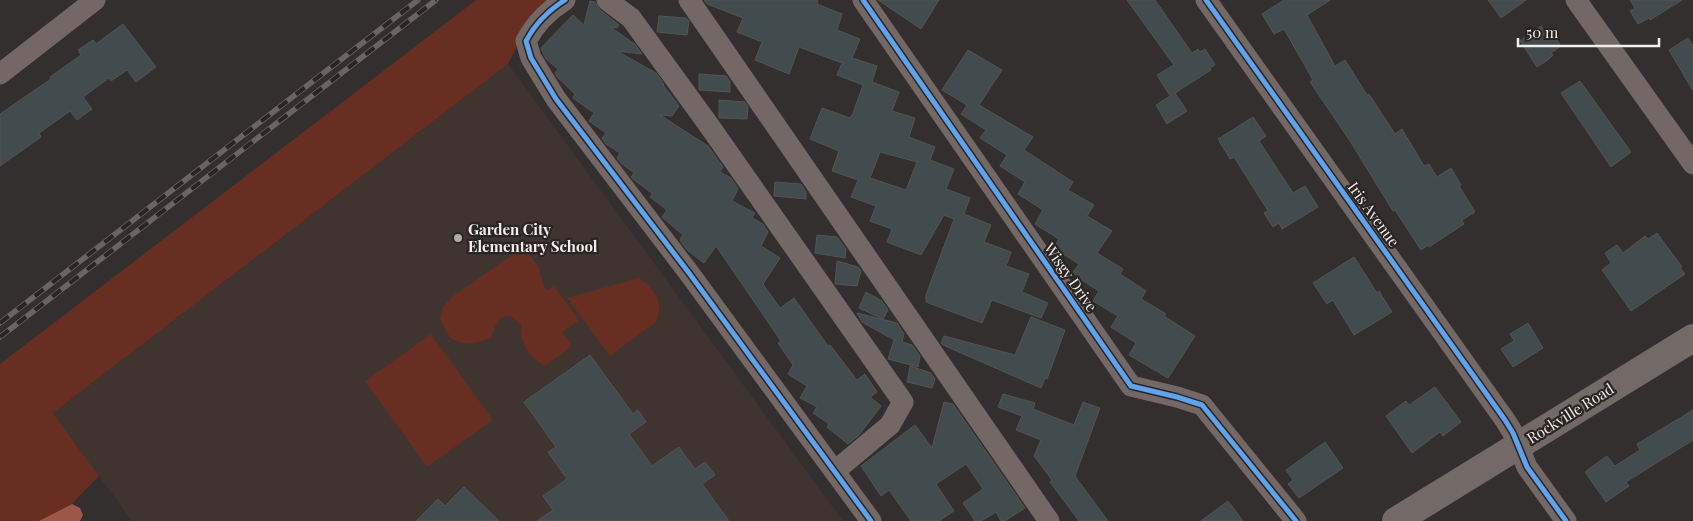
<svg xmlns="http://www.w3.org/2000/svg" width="1693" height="521" font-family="'Playfair Display',serif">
  <rect width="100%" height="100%" fill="#322f2e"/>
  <path fill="#403431" d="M508 64 843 521H132L53 413Z"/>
  <path fill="#672e21" d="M476 0H555L531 18 508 64 53 413 99 476 72 504 39 521H0V364Z
    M524 247 538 266 544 286 547 290 554 286 579 320 562 332 572 346 545 366C528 357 520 343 521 325 503 305 496 322 491 339L467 344 453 340 446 332 440 318 443 307 453 296Z
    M639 278C656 290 664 302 656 322L610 356 567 298Z
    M431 334 493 420 427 467 365 381Z"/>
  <path fill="#9c5747" d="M72 504 80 508 83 515 80 521H39Z"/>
  <path fill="#424b4d" stroke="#545454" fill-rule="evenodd" d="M704 0H818L817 4 842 14 837 30 860 39 852 58 877 66 872 82 899 92 892 111 915 118 909 137 935 147 930 160 954 169 946 189 970 198 964 214 991 225 984 242 1011 252 1006 266 1029 274 1022 292 1048 303 1041 318 992 300 982 323 926 302V295L954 219 944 215 921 255 887 242 892 229 870 221 876 206 851 197 858 180 832 171 839 151 810 139 822 108 850 118 851 116H852L863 85 837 75 842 63 799 47 789 74 755 60 762 42 737 32 743 18 707 4ZM880 152 917 162 906 190 870 178Z
    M878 0H939L921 29Z
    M1127 0H1155L1192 53 1198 49 1200 52 1205 49 1215 65 1210 68 1211 70 1175 93 1187 111 1167 124 1156 105 1170 96 1157 75 1174 65Z
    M1284 0H1330L1307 15 1335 66 1345 60 1367 95 1369 94 1395 134 1402 129 1424 166 1429 164 1437 177 1451 168 1461 185 1459 186 1475 212 1462 220 1464 224 1429 247 1428 245 1421 250 1395 210 1393 211 1350 141 1310 82 1313 80 1284 29 1274 34 1262 14Z
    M1488 0H1526L1501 18Z
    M1630 0H1682L1650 20 1649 18 1638 24 1630 11 1635 8Z
    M590 1 595 2 600 10 619 25 617 28 610 27 635 44 642 54 617 51 656 73 664 84 663 85 679 106 672 116 660 115 708 146 723 167 720 172 731 178 738 189 732 201 755 213 752 218 763 224 768 232 761 246 780 258 763 284 780 308 794 298 828 346 830 345 857 380 865 374 877 392 870 397 881 406 859 435 848 444 827 427 829 424 813 413 817 407 800 398 807 386 788 374 793 365 778 343 781 341 716 246 704 263 687 250 680 240 683 235 662 217 667 210 650 197 653 194 633 179 631 177 634 173 621 163 617 158 620 153 606 144 602 138 606 133 589 121 594 113 573 98 575 94 557 77 555 73 558 69 546 59 543 53 541 48 573 15 584 25Z
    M659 16 686 18 689 21 687 35 657 32Z
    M123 24 156 67 136 82 127 70 111 81 109 78 83 97 92 109 77 120 70 111 39 133 41 137 0 166V114L51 79 50 77 81 55 78 50 93 40 96 44Z
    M1541 26 1547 35 1551 32 1561 46 1551 53 1553 55 1549 59 1537 67 1520 41Z
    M1688 38 1693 46V91L1669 50Z
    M968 50 1002 70 979 105 1033 137 1024 150 1073 182 1068 190 1094 205 1087 216 1112 231 1097 253 1123 269 1120 274 1146 291 1141 299 1166 314 1164 316 1195 336 1168 378 1129 355 1136 343 1111 327 1118 316 1093 301 1099 291 1072 274 1079 264 1054 248 1059 239 1035 224 1043 210 1018 194 1025 182 1000 166 1007 155 980 138 986 130 961 114 967 105 942 90Z
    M699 74 726 76 730 82V92L699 90Z
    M1580 81 1631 152 1611 167 1561 93Z
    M719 100 745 102 748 107 747 119 719 118Z
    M1253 117 1266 136 1259 141 1293 193 1305 186 1318 207 1282 229 1279 223 1273 227 1264 213 1268 211 1234 157 1230 159 1218 139Z
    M775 182 801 184 806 192V199L774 196Z
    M1657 233 1682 267 1680 268 1685 274 1631 311 1602 270 1611 263 1605 253 1617 245 1623 253 1645 236 1648 239Z
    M817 235 837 237 846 249 845 258 815 253Z
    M1354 257 1377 293 1379 291 1392 312 1354 335 1333 300 1327 304 1313 283Z
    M837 261 858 267 861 271 857 286 835 284Z
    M866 292 882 301 888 310 883 319 859 308Z
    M857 313 897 323 904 334 902 342 912 345 920 356 918 367 888 359 894 340 896 341 862 322Z
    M1031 317 1065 330 1047 379 1045 378 1041 388 943 345 941 343 944 336 1015 355Z
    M1528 323 1543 348 1513 367 1501 349 1514 341 1510 334Z
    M590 355 633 414 638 410 646 422 629 434 652 466 679 447 695 469 705 462 715 475 702 484 729 521H537L553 510 543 496 567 479 548 452 556 447 524 402Z
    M910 366 931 373 935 379 932 388 907 382Z
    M1435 387 1461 422 1443 436 1440 432 1412 453 1386 416 1406 401 1409 405Z
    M1003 394 1035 403 1033 409 1074 425 1083 402 1100 408 1075 476 1108 521H1079L1050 482 1052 480 1034 456 1041 440 1016 430 1022 416 998 407Z
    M944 402 953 404 1025 508 1005 521H1001L996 512 981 521H975L963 503 983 489 966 464 936 484 954 511 939 521H911L889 490 881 496 861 466 915 425 932 448Z
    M1693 410V440L1626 482 1629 486 1606 502 1585 472 1607 456 1615 466 1640 450 1637 444Z
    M1325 442 1343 468 1299 498 1288 484 1293 480 1286 470Z
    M464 487 499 521H416L438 499 445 506Z
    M1228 501 1243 521H1201Z"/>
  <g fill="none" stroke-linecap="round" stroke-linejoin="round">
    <path stroke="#736865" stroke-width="21" d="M565 0C549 10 535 24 526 41L531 58 556 99 689 273 871 521
      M607 0 631 18 708 124 903 402 890 425 835 471
      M689 0 1049 521
      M863 0 1131 386 1177 397 1202 405 1296 521
      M1206 0 1505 420 1513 433 1527 467 1566 521
      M1576 0 1693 164
      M0 74 95 0"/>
    <path stroke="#736966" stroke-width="28" d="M1396 521 1693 338"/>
    <g stroke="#6a6562" stroke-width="5.5">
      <path id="rail" d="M0 323 418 0
        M0 337 436 0"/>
    </g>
    <use href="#rail" stroke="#2a2423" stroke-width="4" stroke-dasharray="11" stroke-linecap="butt"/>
    <g stroke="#2a2423" stroke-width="8">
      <path id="cycleway" d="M565 0C549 10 535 24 526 41L531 58 556 99 689 273 871 521
        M863 0 1131 386 1177 397 1202 405 1296 521
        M1206 0 1505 420 1513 433 1527 467 1566 521"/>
    </g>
    <use href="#cycleway" stroke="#60a3ed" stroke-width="5"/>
  </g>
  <circle fill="#afabaa" stroke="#2a2423" stroke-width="2" cx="458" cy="238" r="5"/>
  <g text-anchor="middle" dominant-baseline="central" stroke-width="4.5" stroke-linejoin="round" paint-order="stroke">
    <g font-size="15" fill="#f2eeed" stroke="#2a2423">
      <text transform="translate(1374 214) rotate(54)">Iris Avenue</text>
      <text transform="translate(1071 277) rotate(55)">Wisgy Drive</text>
      <text transform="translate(1570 413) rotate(-32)">Rockville Road</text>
    </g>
    <g font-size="15" font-weight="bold" fill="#f2eeed" stroke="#2a2423" text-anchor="start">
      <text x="468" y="229">Garden City<tspan x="468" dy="17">Elementary School</tspan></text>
    </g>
  </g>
  <path d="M1518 38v8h141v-8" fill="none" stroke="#f2eeed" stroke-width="2.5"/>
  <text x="1526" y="38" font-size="15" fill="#f2eeed" stroke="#2a2423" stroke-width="4" paint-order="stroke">50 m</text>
</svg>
